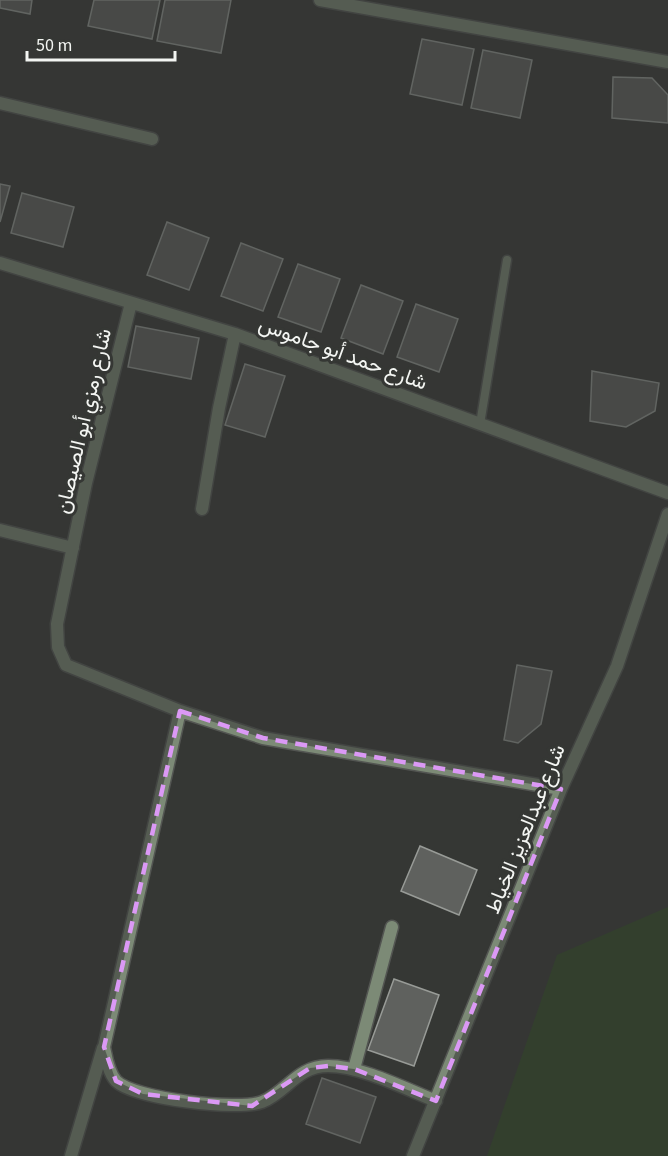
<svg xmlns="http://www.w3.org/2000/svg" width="668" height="1156" font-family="'Source Sans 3',Vazirmatn,sans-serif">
  <rect width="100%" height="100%" fill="#353734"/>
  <path fill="#314b24" d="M668 907V1156H487L557 955Z"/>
  <path fill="#5f615e" stroke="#989b97" stroke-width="1.5" d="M0 0H32L30 14 0 8Z
    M94 0H160L152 39 88 26Z
    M165 0H231L221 53 157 41Z
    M422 39 474 49 462 105 410 94Z
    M483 50 532 60 520 118 471 108Z
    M613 77 652 78 668 95V123L612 118Z
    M0 184 10 186 0 222Z
    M22 193 74 207 63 247 11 233Z
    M167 222 209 238 189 290 147 275Z
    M241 243 283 259 263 311 221 296Z
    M298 264 340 279 321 332 278 317Z
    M361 285 403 301 383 354 341 338Z
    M416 304 458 319 439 372 397 357Z
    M136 326 199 338 191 379 128 367Z
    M245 364 285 376 265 437 225 425Z
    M592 371 659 383 655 411 626 427 590 421Z
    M517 665 552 671 541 724 518 743 504 740Z
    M420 846 477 870 459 915 401 891Z
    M394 979 439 995 414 1066 368 1050Z
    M322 1078 376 1097 360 1143 306 1124Z"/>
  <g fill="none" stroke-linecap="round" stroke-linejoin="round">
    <g stroke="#535552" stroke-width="11">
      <path id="service" d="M480 424 507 260"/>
    </g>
    <g stroke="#535552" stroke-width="15">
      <path id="minor" d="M320 0 668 62
        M0 103 152 139
        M0 263 235 334 668 493
        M131 303 86 483 57 624 58 647 66 665 180 711 263 738 561 789
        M202 509 219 408 235 334
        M0 530 73 548
        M180 711 104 1047C106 1057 108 1072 116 1081 134 1099 239 1111 262 1102 287 1092 297 1066 328 1066 361 1066 406 1089 436 1101
        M354 1069 392 927
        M71 1156 103 1048
        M413 1156 561 789 617 666 668 514"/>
    </g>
    <use href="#service" stroke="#7c8a76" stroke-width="8"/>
    <use href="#minor" stroke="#7c8a76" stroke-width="12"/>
  </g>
  <path d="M0 0H668V1156H0ZM180 711 263 738 561 789 436 1101 354 1069 329 1066 310 1068 252 1106 143 1094 116 1081 104 1047Z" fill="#353734" fill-opacity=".55" fill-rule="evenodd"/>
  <path fill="none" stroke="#db99f5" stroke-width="4.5" stroke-dasharray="12 8" stroke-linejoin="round" d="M180 711 263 738 561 789 436 1101 354 1069 329 1066 310 1068 252 1106 143 1094 116 1081 104 1047Z"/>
  <g text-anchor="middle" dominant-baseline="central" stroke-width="6" stroke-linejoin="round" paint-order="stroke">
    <g font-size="21" fill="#f3f5f2" stroke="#353734">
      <text transform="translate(343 353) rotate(20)">شارع حمد أبو جاموس</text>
      <text transform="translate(83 421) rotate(-77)">شارع رمزي أبو الصيصان</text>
      <text transform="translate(525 829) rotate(-68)">شارع عبدالعزيز الخياط</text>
    </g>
  </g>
  <path d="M27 51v9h148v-9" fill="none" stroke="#f3f5f2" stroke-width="3"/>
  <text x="36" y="51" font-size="18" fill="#f3f5f2" stroke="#353734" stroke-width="4.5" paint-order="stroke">50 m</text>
</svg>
